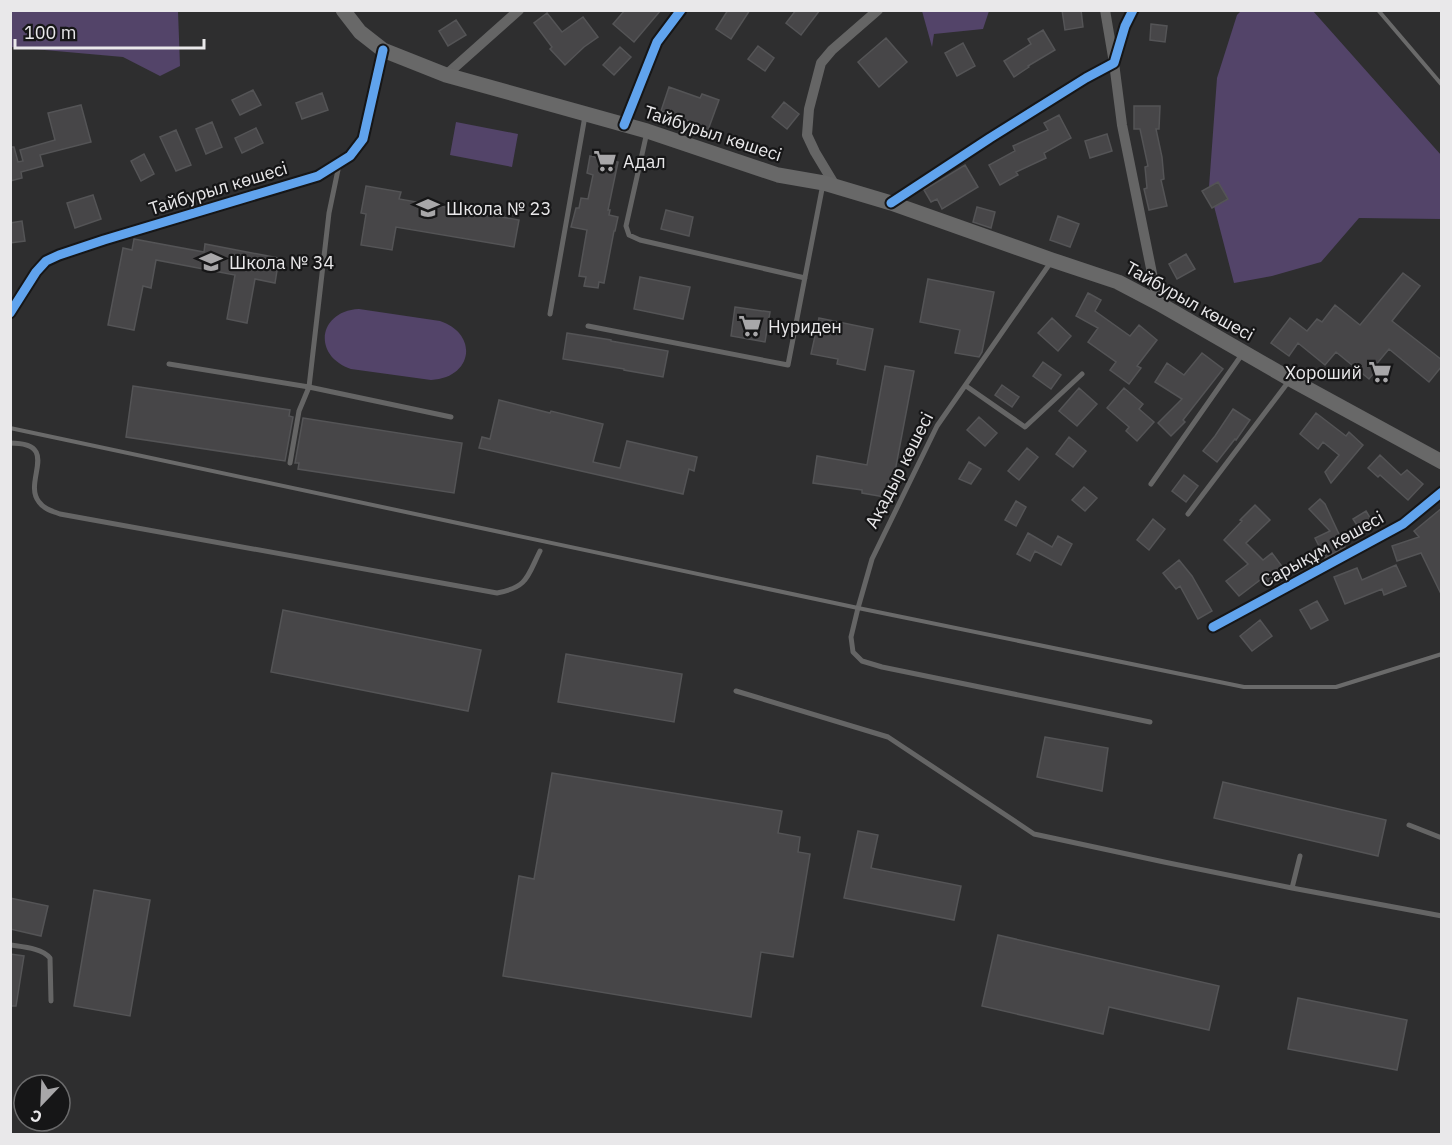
<svg xmlns="http://www.w3.org/2000/svg" width="1452" height="1145" font-family="'IBM Plex Sans',sans-serif">
  <rect width="100%" height="100%" fill="#2e2e2f"/>
  <path fill="#534469" d="M11 10 178 11 180 66 160 76 123 57 11 47Z
    M922 11V10L989 11 983 29 934 34 932 47Z
    M1241 11H1313L1441 155V219L1359 218 1321 262 1272 276 1234 283 1209 187 1217 78 1237 15Z
    M456 122 518 134 512 167 450 155Z
    M359 309 440 321C479 334 473 378 431 380L351 369C312 356 318 311 359 309Z"/>
  <path fill="#474648" stroke="#545456" stroke-width="1.5" d="M625 10H661L634 42 613 24Z
    M728 10H750L731 39 716 29Z
    M796 10H820L801 35 786 23Z
    M1062 10H1081L1083 27 1065 30Z
    M547 13 562 32 583 17 598 37 584 47 565 65 550 49 552 47 534 23Z
    M456 20 466 35 448 46 439 31Z
    M1151 24 1167 26 1165 42 1150 40Z
    M1043 30 1055 50 1028 66 1029 67 1014 77 1004 61 1031 44 1028 39Z
    M886 38 907 62 879 87 858 62Z
    M963 43 975 66 957 76 945 53Z
    M758 46 774 58 765 71 748 59Z
    M620 47 631 57 614 75 603 65Z
    M669 87 700 98 702 94 719 100 708 130 691 124 692 122 661 111Z
    M253 90 261 105 240 115 232 100Z
    M322 93 328 110 302 119 296 103Z
    M784 102 799 114 787 129 772 117Z
    M81 105 91 142 40 155 43 166 21 172 22 178 10 181V147H14L18 162 23 161 20 150 55 140 48 113Z
    M1134 106H1160L1159 129H1156L1162 157 1164 179 1161 180 1167 206 1149 210 1144 189 1147 188 1145 167 1148 166 1140 129H1134Z
    M1059 115 1071 138 1044 153 1046 158 1016 172 1018 175 1000 185 989 165 1015 151 1013 146 1048 130 1044 123Z
    M212 122 222 147 206 154 196 129Z
    M256 128 263 143 242 153 235 138Z
    M176 130 191 165 176 171 160 137Z
    M1107 134 1112 151 1090 158 1085 141Z
    M144 154 154 174 141 181 131 161Z
    M590 156 618 162 608 210H610L609 215 618 217 615 231H614L604 283 599 282 598 288 584 286 586 277 579 276 587 230 571 227 576 208H579L581 198 588 199 593 175 587 173Z
    M965 165 978 187 942 209 937 199 931 202 924 190Z
    M1218 182 1228 199 1212 208 1202 191Z
    M366 186 401 192 399 199 519 220 514 247 396 227 392 250 361 245 366 214 361 213Z
    M93 195 101 219 75 228 67 203Z
    M977 207 995 212 991 228 973 222Z
    M666 210 693 217 689 236 661 229Z
    M1058 216 1079 224 1070 247 1050 240Z
    M22 221 25 241 10 243V223Z
    M134 239 204 252 205 244 279 258 275 283 255 279 247 323 227 319 235 275 156 260 151 288 143 286 134 330 108 325 123 248 132 250Z
    M1186 254 1195 269 1177 279 1169 264Z
    M1403 273 1420 286 1392 321 1442 360V366L1429 382 1389 349 1374 367 1377 369 1369 379 1336 352 1325 365 1298 343 1289 356 1271 343 1290 318 1307 331 1317 319 1322 322 1335 305 1360 325Z
    M640 277 690 287 683 319 634 309Z
    M928 279 994 292 982 352 979 357 955 353 960 330 920 322Z
    M1088 293 1101 300 1095 311 1130 336 1139 325 1157 340 1137 366 1141 368 1129 384 1110 370 1116 362 1088 342 1098 328 1076 316Z
    M735 307 770 312 765 342 731 336Z
    M819 318 873 329 865 370 837 364 838 359 811 354Z
    M1052 318 1071 336 1058 351 1038 333Z
    M567 333 611 340V341L668 351 663 377 624 370V369L563 359Z
    M1202 353 1223 369 1183 420 1185 422 1171 436 1158 423 1182 399 1155 382 1167 363 1184 375Z
    M1043 362 1061 375 1051 389 1033 376Z
    M885 366 914 371 890 498 862 493V490L813 483 817 456 867 465Z
    M1002 385 1019 397 1012 407 995 395Z
    M133 386 290 410 289 416 293 417 285 461 126 437Z
    M1079 388 1097 404 1077 426 1059 411Z
    M1124 388 1143 404 1139 409 1154 422 1137 441 1126 431 1129 427 1107 408Z
    M499 400 550 413 551 411 603 424 593 462 620 468 627 441 697 457 694 471 689 469 683 494 479 448 482 437 490 439Z
    M1233 409 1250 420 1236 440 1235 439 1217 462 1203 451 1215 436Z
    M1316 413 1346 436 1349 432 1363 445 1331 483 1325 472 1339 455 1323 442 1318 449 1300 434Z
    M979 417 997 433 985 446 967 430Z
    M303 418 462 443 454 493 298 469 299 463H295Z
    M1069 437 1086 451 1073 467 1056 454Z
    M1027 448 1038 457 1019 480 1008 471Z
    M1380 455 1401 475 1407 470 1423 484 1408 500 1380 475 1378 477 1368 468Z
    M969 462 981 469 971 484 959 479Z
    M1184 475 1198 486 1186 502 1172 491Z
    M1084 487 1097 498 1085 511 1072 500Z
    M1320 499 1325 504 1345 547 1325 558 1315 538 1330 531 1309 509Z
    M1016 501 1026 507 1016 526 1005 520Z
    M1255 505 1270 520 1246 543 1263 560 1272 553 1284 569 1268 582 1264 577 1239 596 1226 581 1248 564 1224 540 1242 521 1240 520Z
    M1442 508V596L1421 553 1397 561 1392 546 1419 537 1414 531Z
    M1366 511 1375 526 1362 533 1353 519Z
    M1153 519 1165 529 1149 550 1137 540Z
    M1028 533 1052 547 1058 536 1072 544 1061 565 1035 551 1030 561 1017 554Z
    M1179 560 1192 576 1212 611 1198 619 1180 586 1176 589 1163 573Z
    M1396 565 1406 586 1384 595 1382 589 1345 604 1334 577 1357 568 1362 580Z
    M1317 601 1328 620 1311 629 1300 610Z
    M283 610 481 650 468 711 271 672Z
    M1260 620 1272 636 1252 651 1240 636Z
    M566 654 682 674 674 722 558 702Z
    M1045 737 1108 748 1102 791 1037 777Z
    M552 773 782 811 778 833 800 837 798 852 810 854 793 957 761 952 751 1017 503 976 519 876 534 879Z
    M1223 782 1386 820 1378 856 1214 818Z
    M858 831 878 835 871 868 961 886 954 920 844 898Z
    M94 890 150 900 130 1016 74 1006Z
    M10 898 48 906 41 936 10 929Z
    M998 935 1219 986 1209 1030 1109 1007 1103 1034 982 1006Z
    M10 954 24 956 16 1006H10Z
    M1298 998 1407 1020 1397 1070 1288 1049Z"/>
  <g fill="none" stroke-linecap="round" stroke-linejoin="round">
    <path stroke="#656565" stroke-width="5" d="M647 132 626 226 629 235 640 240 805 278
      M1051 262 937 426 872 559 858 608 851 637 853 652 862 661 882 667 1150 722
      M550 314 585 116
      M588 326 788 365 823 184
      M169 364 309 387 329 213 339 165
      M966 386 1025 427 1082 374
      M10 443C62 443 22 481 39 502 44 509 52 511 60 514L497 593C528 587 527 577 540 551
      M290 463 299 411 309 387 451 417
      M1151 484 1243 353
      M1188 514 1289 381
      M736 691 888 737 1034 834 1164 862 1292 888 1300 856
      M1409 825 1442 838
      M1292 888 1442 916
      M10 945C23 947 42 948 50 958L51 1001"/>
    <path stroke="#656565" stroke-width="10" d="M1105 10 1114 63 1122 125 1158 303
      M446 75 519 10
      M624 125 657 42 681 10
      M836 187 815 152 807 135 809 109 821 63 832 50 878 10
      M891 203 990 138 1086 78 1114 63 1125 26 1133 10
      M10 313 36 272 46 261 59 255 104 240 318 176 350 156 363 139 383 50
      M1213 627 1403 524 1442 492"/>
    <path stroke="#686868" stroke-width="15" d="M343 10 360 32 383 50 446 75 647 131 778 175 824 183 891 203 1052 260 1118 282 1158 303 1290 379 1442 462"/>
    <path stroke="#6a6a6a" stroke-width="4" d="M1378 10 1442 85
      M10 428 858 608 1244 687H1336L1442 654"/>
    <g stroke="#161617" stroke-width="13">
      <path id="cycleway" d="M624 125 657 42 681 10
        M891 203 990 138 1086 78 1114 63 1125 26 1133 10
        M10 313 36 272 46 261 59 255 104 240 318 176 350 156 363 139 383 50
        M1213 627 1403 524 1442 492"/>
    </g>
    <use href="#cycleway" stroke="#60a3ed" stroke-width="9"/>
  </g>
  <defs>
    <g id="supermarket-bare" transform="scale(1.8)"><path d="M-6-5.5h2.5l.6 2H6L4.5 2H-2.5L-4.4-4H-6ZM-1.5 3.2a1.3 1.3 0 1 0 .1 0ZM3 3.2a1.3 1.3 0 1 0 .1 0Z" fill="#a8a7a9" stroke="#161617" stroke-width="2.5" paint-order="stroke"/></g>
    <g id="school-bare" transform="scale(1.8)"><path d="M0-5L7-2L0 1L-7-2ZM-4 1L0 2.5L4 1V4Q0 6-4 4Z" fill="#a8a7a9" stroke="#161617" stroke-width="2.5" paint-order="stroke"/></g>
  </defs>
  <g fill-rule="evenodd">
    <use href="#supermarket-bare" x="605" y="161"/>
    <use href="#school-bare" x="428" y="208"/>
    <use href="#school-bare" x="211" y="262"/>
    <use href="#supermarket-bare" x="750" y="326"/>
    <use href="#supermarket-bare" x="1380" y="372"/>
  </g>
  <g text-anchor="middle" dominant-baseline="central" stroke-width="4.5" stroke-linejoin="round" paint-order="stroke">
    <g font-size="18" fill="#e9e8ea" stroke="#161617">
      <text transform="translate(713 133) rotate(18)">Тайбурыл көшесі</text>
      <text transform="translate(218 188) rotate(-17)">Тайбурыл көшесі</text>
      <text transform="translate(1190 301) rotate(29)">Тайбурыл көшесі</text>
      <text transform="translate(899 470) rotate(-63)">Ақадыр көшесі</text>
      <text transform="translate(1322 549) rotate(-29)">Сарықұм көшесі</text>
    </g>
    <g font-size="18" fill="#e9e8ea" stroke="#161617" text-anchor="start">
      <text x="623" y="161">Адал</text>
      <text x="446" y="208">Школа № 23</text>
      <text x="229" y="262">Школа № 34</text>
      <text x="768" y="326">Нуриден</text>
      <text x="1362" y="372" text-anchor="end">Хороший</text>
    </g>
  </g>
  <rect width="1452" height="1145" fill="none" stroke="#e9e8ea" stroke-width="24"/>
  <g transform="translate(42 1103) rotate(203)"><circle r="28" fill="#161617" stroke="#6a6a6b" stroke-width="1.5"/>
  <path d="M0-4.5L10 22L0 15L-10 22Z" fill="#a8a7a9"/>
  <text y="-9" font-size="16" font-weight="bold" text-anchor="middle" fill="#e9e8ea">С</text>
  </g>
  <path d="M15 39v9h189v-9" fill="none" stroke="#e9e8ea" stroke-width="3"/>
  <text x="24" y="39" font-size="18" fill="#e9e8ea" stroke="#161617" stroke-width="4.5" paint-order="stroke">100 m</text>
</svg>
